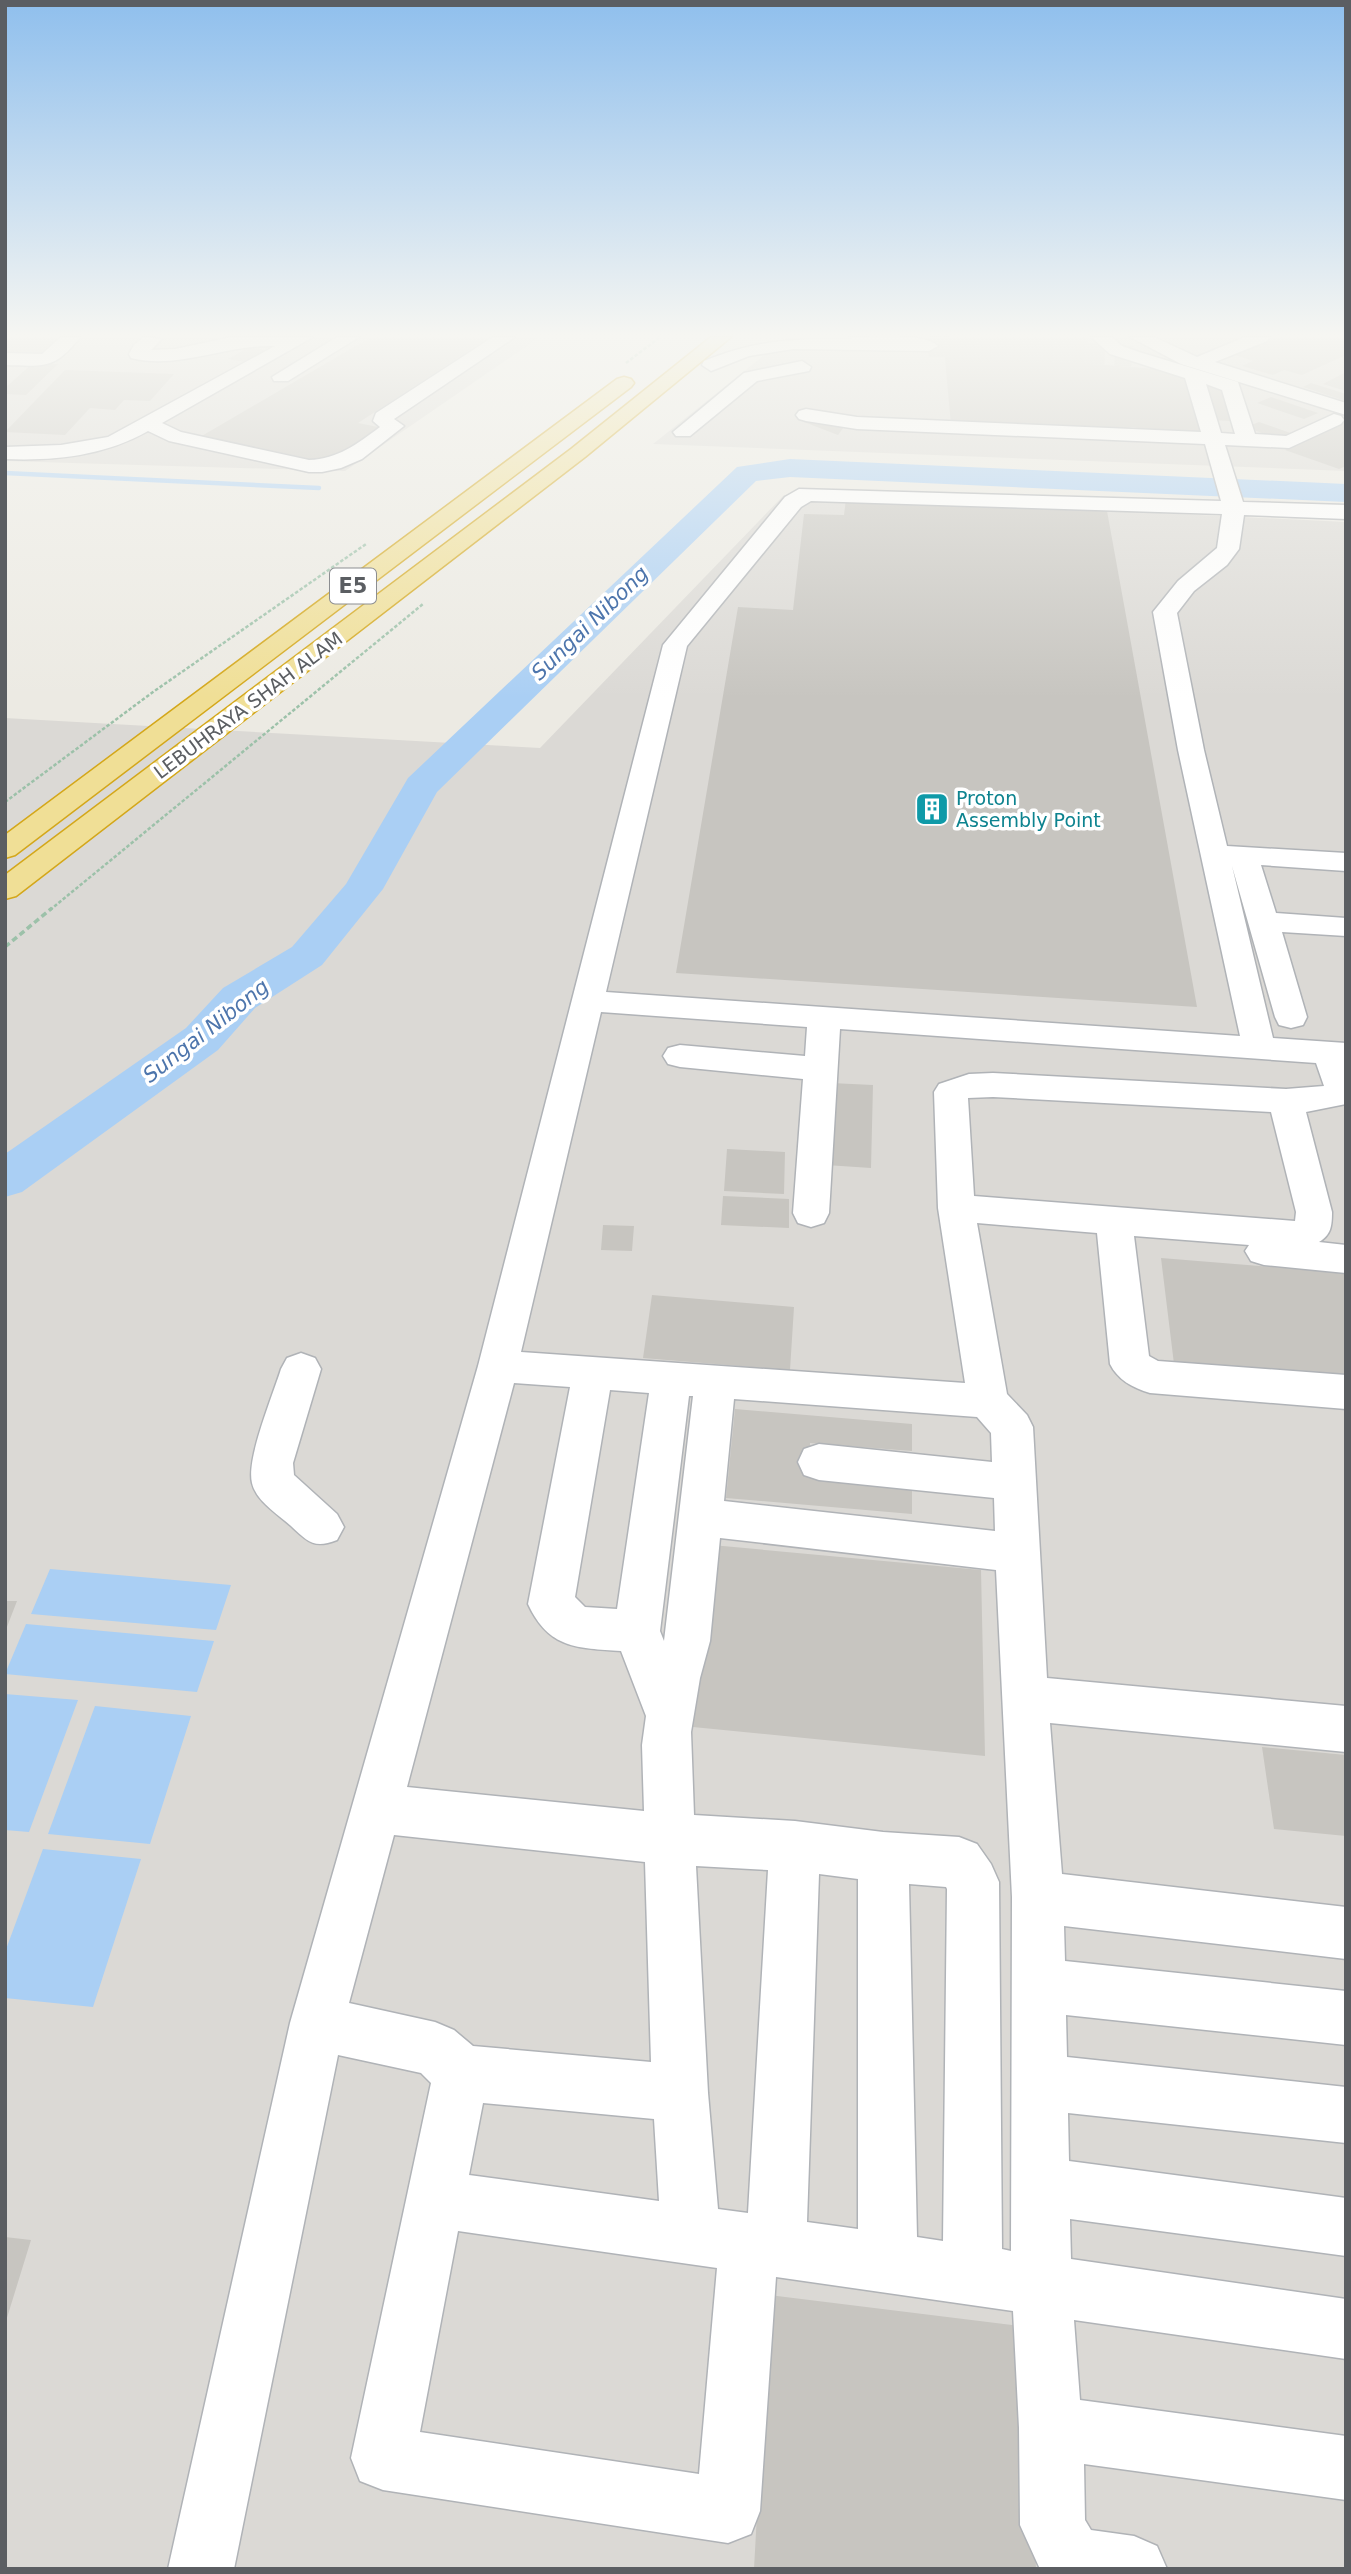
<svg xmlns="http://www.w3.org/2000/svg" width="1351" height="2574" font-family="'DejaVu Sans',sans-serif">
  <rect width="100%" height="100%" fill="#eceae3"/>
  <path fill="#dbd9d5" d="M5 337H540L345 471 5 461Z
    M787 337H1346V471L653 444Z
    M784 495 1346 522V2569H5V718L540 748Z"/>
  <path fill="#aacff4" d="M50 1569 231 1585 216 1630 31 1614Z
    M26 1624 214 1641 197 1692 5 1674Z
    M5 1694 78 1700 29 1832 5 1830Z
    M95 1706 191 1716 150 1844 48 1834Z
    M43 1849 141 1859 93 2007 5 1998V1952Z"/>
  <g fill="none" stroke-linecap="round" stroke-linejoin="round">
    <path stroke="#aacff4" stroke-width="4.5" d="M5 473 319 488"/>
    <path fill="#aacff4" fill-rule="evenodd" d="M790 459 1346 484V502L790 477 756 481 437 792 383 889 322 965 255 1008 218 1050 22 1192 5 1197V1154L186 1028 223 988 292 947 346 884 408 778 737 467Z"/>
  </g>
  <path fill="#c7c5c0" d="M5 337H65L44 357 5 355Z
    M371 337H490L358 423 383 428 327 464 200 437Z
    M943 337H1087L1093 364 1169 370V374L1189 377 1204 432 1162 433 1133 427 1110 430 951 425Z
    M1276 337H1346V355L1302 375 1284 370 1273 375 1242 366 1253 361 1235 355Z
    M249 347 266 350 245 362 228 359Z
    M33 363 58 364 26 395 5 394V388Z
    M65 370 174 374 150 401 124 400 115 410 90 408 65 435 5 432Z
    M1346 372V391L1323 384Z
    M1311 383 1346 394V401L1303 387Z
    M1200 384 1220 385 1231 421 1211 420Z
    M1271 397 1318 413 1304 419 1257 403Z
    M804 422 847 423 838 435Z
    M1259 422 1296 435 1283 441 1246 427Z
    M1341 422 1346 424V466L1339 469 1285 450Z
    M846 499 1107 511 1197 1007 676 973 738 607 793 610 804 514 844 515Z
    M831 1083 873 1085 871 1168 826 1165Z
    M727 1149 785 1152 784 1194 724 1191Z
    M723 1196 789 1199V1228L721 1225Z
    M603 1225 634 1226 632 1251 601 1250Z
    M1161 1258 1346 1273V1379L1174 1364Z
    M652 1295 794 1307 790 1370 643 1358Z
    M735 1409 912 1424V1451L810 1443 809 1476 912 1484V1514L726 1498Z
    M712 1545 981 1570 985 1756 693 1727Z
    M5 1601H17L5 1632Z
    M1262 1747 1346 1755V1836L1274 1829Z
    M5 2237 31 2240 6 2321 5 2320Z
    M769 2295 1028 2327 1036 2569H754Z"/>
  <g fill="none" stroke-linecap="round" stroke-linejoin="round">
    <path stroke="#c8c7c3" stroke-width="21" stroke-dasharray="21 10" stroke-linecap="butt" d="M929 346 1132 356"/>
    <g stroke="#b0b3b7" stroke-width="3">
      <path id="minor" d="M61 337H80C55 370 43 366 5 365V353L42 354Z
        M144 337 162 339 151 350 175 349 232 337H313L162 423 181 432 309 460C338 459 357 444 380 427L373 421 376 413 493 337H515L394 419 404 426 362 459 341 468 322 472H309L169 441 148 431C104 456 55 461 5 459V447L61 445 108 437 275 346C227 344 179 370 131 358L129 354 134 345Z
        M337 337H359L288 381H274L272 377Z
        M849 337C868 337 926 332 938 346L929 351 793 349 749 356 711 371 702 365 704 361C759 339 793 339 851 339Z
        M1091 337H1111L1122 346 1139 352 1238 382 1255 434 1286 436 1334 414 1341 416 1344 420 1341 424 1289 448 1225 445 1243 502 1346 505V519L1244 515 1239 549 1227 565 1194 591 1177 613 1204 750 1227 846 1346 853V871L1261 865 1276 913 1346 918V936L1282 932 1307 1017 1303 1025 1291 1028 1279 1025 1275 1017 1232 866 1273 1038 1346 1043V1104L1306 1112 1332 1212C1332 1226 1331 1235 1319 1242L1346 1245V1273L1264 1265 1251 1261 1245 1251 1249 1245 1134 1236 1149 1356 1158 1361 1346 1375V1409L1150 1393C1133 1388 1118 1380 1110 1364L1097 1233 977 1223 1007 1394 1027 1415 1033 1427 1047 1678 1346 1706V1752L1050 1723 1062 1874 1346 1907V1959L1064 1926 1065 1961 1346 1991V2045L1066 2015 1067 2057 1346 2087V2143L1068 2113 1069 2161 1346 2198V2256L1070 2219 1071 2259 1346 2299V2359L1074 2320 1080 2400 1346 2436V2500L1084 2464 1085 2520 1091 2530 1134 2536 1157 2546 1167 2569H1040L1020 2525 1019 2428 1013 2311 776 2277 760 2511 751 2534 728 2543 383 2490 360 2481 351 2458 431 2083 421 2073 338 2055 234 2569H168L290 2023 478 1366 663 645 785 497 799 489 1221 501 1205 444 857 429 806 421 799 419 796 415 799 411 806 409 857 417 1201 432 1185 378 1110 354ZM1206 384 1222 390 1235 434 1221 433ZM811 501 1222 514 1217 548 1178 581 1153 612 1178 750 1240 1036 606 992 687 646 801 507ZM601 1012 807 1027 805 1056 680 1045 668 1048 663 1056 668 1064 680 1067 803 1079 793 1213 798 1223 811 1227 824 1223 829 1213 840 1029 1316 1063 1324 1086 1286 1089 993 1073 969 1074 939 1084 934 1092 938 1208 965 1383 521 1352ZM993 1097 1271 1112 1296 1212 1295 1221 974 1196 968 1098ZM514 1383 570 1387 528 1604C549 1649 577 1648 621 1651L646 1716 642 1745 644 1811 407 1787ZM610 1390 649 1393 617 1609 585 1607 575 1597ZM689 1396H693L664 1641 660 1631ZM734 1399 977 1417 991 1433 992 1462 819 1444 804 1449 798 1462 804 1475 819 1480 994 1498 995 1531 724 1501ZM720 1538 996 1570 1012 1897 1011 2251 1002 2249 999 1882 991 1864 977 1844 959 1837 883 1832 795 1821 694 1815 691 1732 700 1678 710 1641ZM394 1835 645 1862 651 2062 473 2046 454 2030 435 2022 349 2003ZM696 1866 768 1870 748 2213 718 2209 708 2093ZM819 1874 858 1879V2229L807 2222ZM909 1884 946 1887 947 1889 943 2241 917 2237ZM483 2103 654 2119 659 2201 469 2175ZM458 2231 717 2268 699 2474 420 2432Z
        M1130 337H1154L1197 357 1245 337H1270L1267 341 1215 362 1346 403V415L1181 364Z
        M802 361 811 367 809 371 757 381 690 436H676L673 432 744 373Z
        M301 1353 315 1358 321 1369 293 1463 294 1475 337 1514 344 1527 337 1540C314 1549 308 1542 291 1526 278 1514 256 1501 252 1483 246 1459 273 1395 281 1369L287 1358Z"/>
    </g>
    <g stroke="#d4a71a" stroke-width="3">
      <path id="highway" d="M711 337H731L585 457 16 896 5 899V875L571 449Z
        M624 377 631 379 634 383 631 387 15 855 5 858V835L617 379Z"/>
    </g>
    <path stroke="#9cc1a9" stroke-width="2.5" stroke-dasharray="3.5 2" stroke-linecap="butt" d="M626 363 660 337
      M5 802 153 692 366 544
      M50 910 423 604"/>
    <path stroke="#9cc1a9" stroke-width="3.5" stroke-dasharray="6 3.5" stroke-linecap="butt" d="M5 947 52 908"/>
    <use href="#minor" fill="#fff" fill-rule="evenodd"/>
    <use href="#highway" fill="#f0df96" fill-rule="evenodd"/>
  </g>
  <linearGradient id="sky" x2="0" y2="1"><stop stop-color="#8fbfed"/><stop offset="0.48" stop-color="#f6f6f2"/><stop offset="1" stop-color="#f6f6f2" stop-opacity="0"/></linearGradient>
  <rect width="1351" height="698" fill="url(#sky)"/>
  <defs>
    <g id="building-square" transform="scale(1.75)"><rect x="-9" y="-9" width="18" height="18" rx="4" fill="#0f9aa8" stroke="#fff"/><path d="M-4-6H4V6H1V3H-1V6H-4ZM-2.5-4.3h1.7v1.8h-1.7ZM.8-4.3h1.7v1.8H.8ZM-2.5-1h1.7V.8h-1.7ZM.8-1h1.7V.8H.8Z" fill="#fff"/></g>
  </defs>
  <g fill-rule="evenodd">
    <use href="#building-square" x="932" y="809"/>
  </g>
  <g text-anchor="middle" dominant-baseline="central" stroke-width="7" stroke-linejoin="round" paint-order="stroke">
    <g font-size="19" fill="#5b5e62" stroke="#fff">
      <text transform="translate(248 705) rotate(-37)">LEBUHRAYA SHAH ALAM</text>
    </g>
    <g font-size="19" fill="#0d838f" stroke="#fff" text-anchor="start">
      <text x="956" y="798">Proton<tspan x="956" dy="22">Assembly Point</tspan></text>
    </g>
    <rect fill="#fff" stroke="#8c8e91" stroke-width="2" x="330" y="568.5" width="46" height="35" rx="5"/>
    <g font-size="21" font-weight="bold" fill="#5b5e62">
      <text x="353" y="586">E5</text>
    </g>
    <g font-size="21" font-style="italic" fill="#4d75ac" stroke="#fff">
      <text transform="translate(590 623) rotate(-44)">Sungai Nibong</text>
      <text transform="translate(206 1031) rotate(-38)">Sungai Nibong</text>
    </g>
  </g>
  <rect width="1351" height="2574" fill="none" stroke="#5b5e62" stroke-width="14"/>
</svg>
